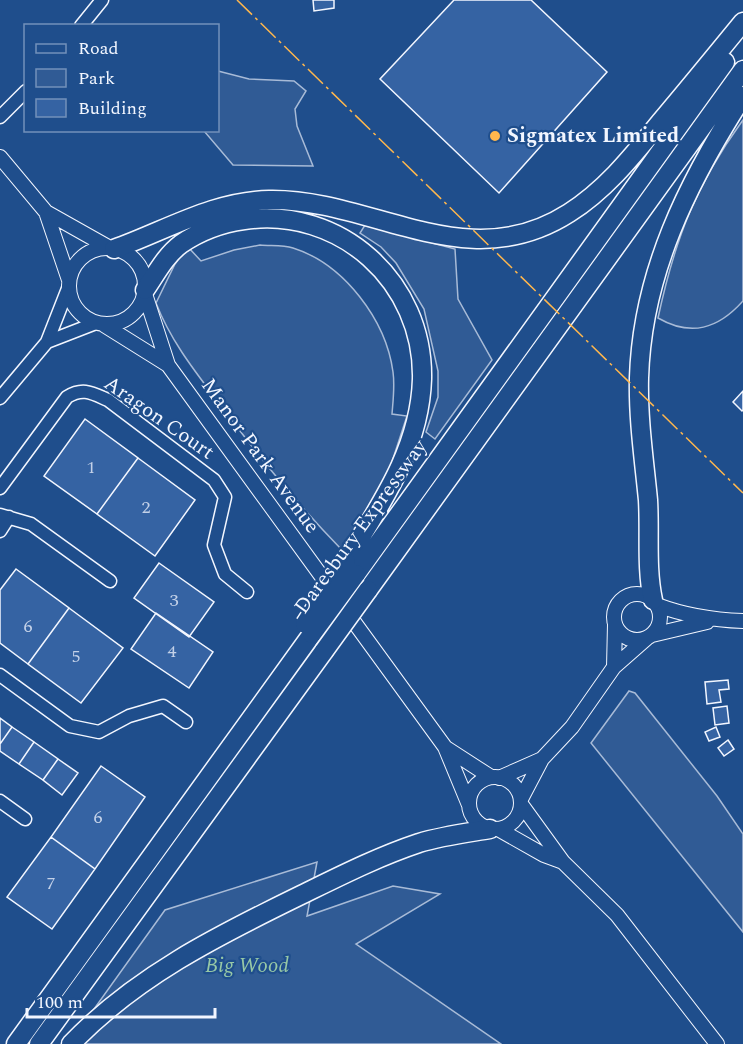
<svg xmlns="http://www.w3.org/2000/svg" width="743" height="1044" font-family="Spectral,serif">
  <rect width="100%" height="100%" fill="#1f4e8c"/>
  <path fill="#305b95" stroke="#a8bbd7" stroke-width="1.5" d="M218 71 249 79 294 81 306 91 295 109 297 126 313 166 233 165 204 131 218 130Z
    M743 120V301C718 329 691 337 658 318 675 239 695 186 743 120Z
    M365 225 455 249 458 299 492 360 435 439 426 432 438 397V371L424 309 396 263 381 247 360 233Z
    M260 245C271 246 283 245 293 248 344 264 386 320 393 372 395 386 393 401 392 414L407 416 387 477 342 550C298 505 259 457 222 407 197 374 171 342 156 303L175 264 188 247 201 261 234 250Z
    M629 691 635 693 717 796 743 834V932L591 743Z
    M317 862 307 916 393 886 440 894 356 944 501 1044H69L165 910Z"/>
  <path fill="#3563a3" stroke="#f2f6ff" stroke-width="1.5" d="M313 0H334V8L314 11Z
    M454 0H531L607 72 499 193 380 79Z
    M743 391V410L742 411 733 402Z
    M85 419 138 458 97 514 44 476Z
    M138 458 195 500 155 556 97 514Z
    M159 563 214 602 189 637 134 598Z
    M16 569 69 608 28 664 0 643V590Z
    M69 608 123 648 81 703 28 664Z
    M156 613 213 652 189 688 131 649Z
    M728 680 729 689 719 690 721 702 707 704 705 682Z
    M727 706 729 723 715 725 713 708Z
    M0 718 12 727 0 744Z
    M12 727 34 742 19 764 0 751V744Z
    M716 727 720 737 709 741 705 732Z
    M728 740 734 749 724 756 718 748Z
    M34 742 58 759 43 780 19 764Z
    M58 759 78 773 62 795 43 780Z
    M101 766 145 797 95 869 51 837Z
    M51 837 95 869 52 929 7 897Z"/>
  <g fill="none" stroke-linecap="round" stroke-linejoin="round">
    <g stroke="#f2f6ff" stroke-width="15">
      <path id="minor" d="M81 26 102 0
        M0 117 26 91
        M47 342 96 323
        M0 398 47 342 69 286
        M0 488 67 397C83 387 92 393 108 400L214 480 225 497 214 545 225 574 247 592
        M0 515 31 524 110 581
        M0 531 9 517
        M0 675 70 726 99 732 129 716 163 706 186 722
        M0 801 25 819"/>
    </g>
    <g stroke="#f2f6ff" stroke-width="16">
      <path id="tertiary" d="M0 157 46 212 110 248
        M46 212 69 280
        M69 286a38 38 0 1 1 76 0a38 38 0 1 1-76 0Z
        M145 294 168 365 333 592
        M104 325 168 365
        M614 617a23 23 0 1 1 46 0a23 23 0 1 1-46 0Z
        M657 605C686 616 713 620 743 621
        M346 611 445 747 469 805
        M652 635 707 622
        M614 667 615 624
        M446 748 491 777
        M469 803a26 26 0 1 1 52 0a26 26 0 1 1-52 0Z
        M499 778 542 759
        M521 799 542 759 572 727 614 667 647 638
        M521 804 563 862 617 915 717 1044
        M498 829 544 855 563 862"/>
    </g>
    <g stroke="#f2f6ff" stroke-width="21">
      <path id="primary" d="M114 249C165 231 213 201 269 200 372 198 466 279 569 213 607 189 634 154 662 120 689 88 716 55 743 22
        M145 290C156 274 165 256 181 244 200 231 222 223 244 220 340 206 424 282 422 379 420 448 381 504 346 561
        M356 574 725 62
        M368 590 743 70
        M653 600C646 567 650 534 648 500 644 459 638 419 639 378 642 273 688 182 743 96
        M16 1044 312 634
        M39 1044 324 651
        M71 1044C135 977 217 936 299 896 338 877 377 857 419 843 442 836 466 833 490 829"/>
    </g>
    <use href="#minor" stroke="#1f4e8c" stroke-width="12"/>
    <use href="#tertiary" stroke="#1f4e8c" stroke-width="14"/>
    <use href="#primary" stroke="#1f4e8c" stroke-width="18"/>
    <g stroke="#f2f6ff" stroke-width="21" stroke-linecap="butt">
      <path id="primary-bridge" d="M305 624 346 561
        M312 634 356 574
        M324 651 368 590"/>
    </g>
    <use href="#primary-bridge" stroke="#1f4e8c" stroke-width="18"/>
    <path stroke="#ffb74d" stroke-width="1.5" stroke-dasharray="21 4.5 3 4.5" stroke-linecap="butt" d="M237 0 743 493"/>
  </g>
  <circle fill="#ffb74d" stroke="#1f4e8c" stroke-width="2" cx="495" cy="136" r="6"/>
  <g text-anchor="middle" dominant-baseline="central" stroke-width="4.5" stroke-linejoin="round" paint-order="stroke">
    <g font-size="18" fill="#c3d1e8">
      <text x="91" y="467">1</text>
      <text x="146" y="507">2</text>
      <text x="174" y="600">3</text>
      <text x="28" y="626">6</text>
      <text x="172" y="651">4</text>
      <text x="76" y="656">5</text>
      <text x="98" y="817">6</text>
      <text x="51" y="883">7</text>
    </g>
    <g font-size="21" font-weight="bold" fill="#f2f6ff" stroke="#1f4e8c" text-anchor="start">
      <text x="507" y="136">Sigmatex Limited</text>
    </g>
    <g font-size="21" fill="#f2f6ff" stroke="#1f4e8c">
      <text transform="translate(159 418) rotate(35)">Aragon Court</text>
      <text transform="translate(260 456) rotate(54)">Manor Park Avenue</text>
      <text transform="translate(361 527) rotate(-54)">Daresbury Expressway</text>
    </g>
    <g font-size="21" font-style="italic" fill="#97c8a6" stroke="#1f4e8c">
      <text x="247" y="966">Big Wood</text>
    </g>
  </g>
  <rect x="24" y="24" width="195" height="108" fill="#1f4e8c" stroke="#7391ba" stroke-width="1.5"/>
  <rect x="36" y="44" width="30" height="9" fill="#1f4e8c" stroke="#7391ba" stroke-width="1.5"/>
  <text x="78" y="54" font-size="18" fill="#f2f6ff">Road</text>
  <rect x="36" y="69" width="30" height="18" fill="#305b95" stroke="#7391ba" stroke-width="1.5"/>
  <text x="78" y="84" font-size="18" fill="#f2f6ff">Park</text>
  <rect x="36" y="99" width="30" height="18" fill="#3563a3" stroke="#7391ba" stroke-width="1.5"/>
  <text x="78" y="114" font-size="18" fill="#f2f6ff">Building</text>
  <path d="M27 1008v9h188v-9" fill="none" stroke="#f2f6ff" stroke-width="3"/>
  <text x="36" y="1008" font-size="18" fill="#f2f6ff" stroke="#1f4e8c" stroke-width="4.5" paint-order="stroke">100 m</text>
</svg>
